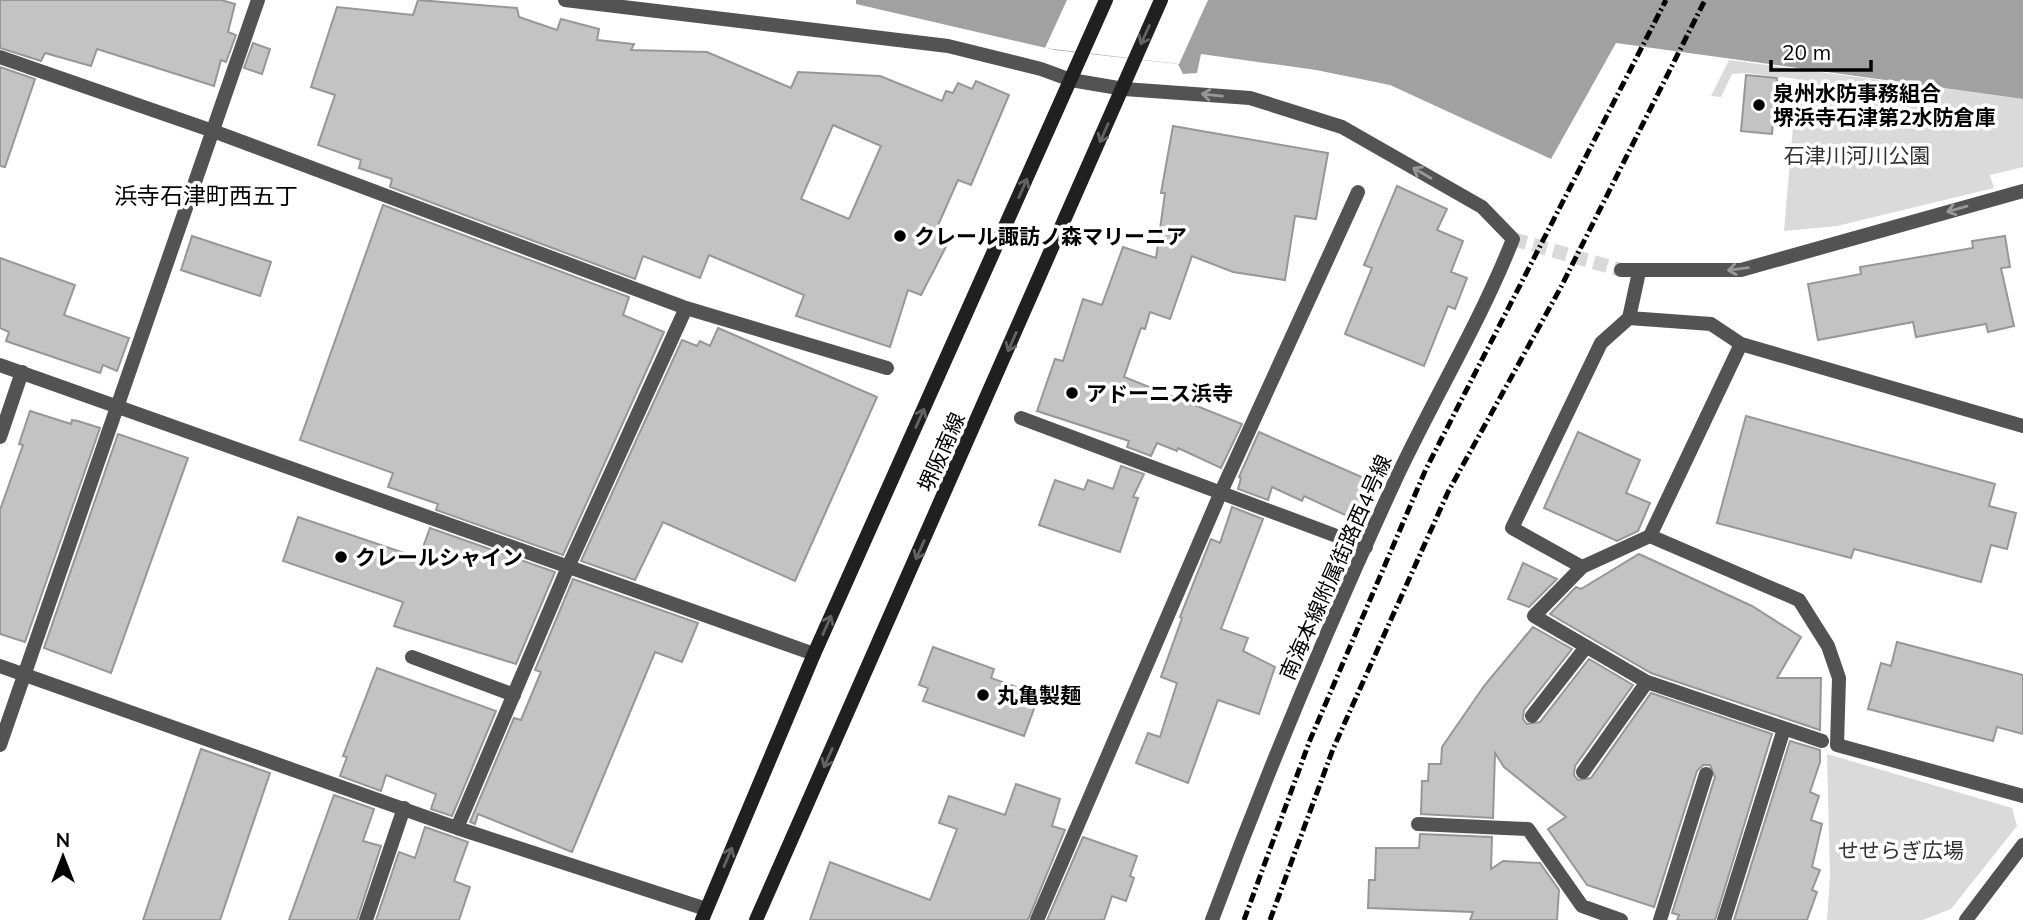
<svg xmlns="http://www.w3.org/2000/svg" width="2023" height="920" font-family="Mulish,'Noto Sans JP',sans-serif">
  <rect width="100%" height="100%" fill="#fff"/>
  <path fill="#dadada" d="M1729 60 2023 99V167L1990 175 1994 188 1837 226 1784 231 1797 79 1746 73 1732 74 1721 97 1711 96Z
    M1827 754 2012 808 2017 826 1951 909 1923 920H1827L1830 876Z"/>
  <path fill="#a1a1a1" d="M856 0H2023V99L1616 43 1551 159 1390 85 1316 70 1201 54 1197 73 1183 74 1178 64 1055 50 856 4Z"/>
  <path fill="#fff" d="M1067 0H1208L1179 64 1045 48Z"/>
  <path fill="#c3c3c3" stroke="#979797" stroke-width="2" fill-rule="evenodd" d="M0 0H221L235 4 228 32 236 35 226 62 221 60 214 86 97 49 91 66 45 53 41 61 0 48Z
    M418 0 517 8 519 17 557 30 561 19 599 29 597 40 634 44 631 50 707 52 791 88 798 72 880 76 942 101 946 91 953 93 958 83 972 89 976 81 1009 95 971 185 958 180 935 232 950 239 921 295 908 290 890 347 796 316 804 295 709 255 700 278 643 256 635 279 390 187 392 179 359 168 361 160 318 145 335 95 311 87 337 7 413 15ZM833 125 881 146 849 219 801 199Z
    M253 43 270 49 262 74 244 68Z
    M0 67 35 79 5 167 0 166Z
    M1746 75 1777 78 1772 134 1741 131Z
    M1173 126 1328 153 1316 219 1295 216 1285 280 1233 272 1192 256 1170 319 1150 312 1145 329 1141 328 1124 377 1242 424 1221 468 1178 448 1177 451 1157 443 1151 456 1127 447 1129 441 1037 411 1055 359 1063 361 1083 299 1102 305 1123 247 1156 258 1165 193H1161Z
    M1397 186 1447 209 1437 230 1463 241 1451 272 1467 278 1455 309 1448 306 1424 366 1345 334 1372 268 1364 265Z
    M383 205 629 297 623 315 664 332 563 555 436 510 438 504 388 487 393 473 300 440Z
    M192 236 271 262 260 296 181 270Z
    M2005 236 2010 267 2001 268 2014 326 1988 332 1986 324 1916 337 1913 322 1818 340 1808 284 1861 274 1860 267 1973 248 1972 241Z
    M0 258 75 285 64 315 129 338 117 371 103 365 100 373 6 341 9 332 0 328Z
    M718 328 877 397 795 581 663 522 635 580 581 561 682 340 697 346 700 341 710 346Z
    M30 411 71 424 72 420 78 421 100 428 25 642 0 634V510L23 445 19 444Z
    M1746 416 1995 484 1989 506 2016 513 2007 549 1991 545 1981 582 1854 549 1851 558 1717 523Z
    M1259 432 1373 482 1356 520 1304 496 1302 501 1272 487 1268 500 1238 489 1241 478 1239 477Z
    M1578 432 1640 460 1626 493 1650 503 1638 531 1617 541 1544 508Z
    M118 434 188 458 111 673 44 648Z
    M1121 466 1144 474 1133 497 1138 498 1120 552 1039 525 1055 480 1084 490 1088 480 1113 489Z
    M1232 507 1263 519 1221 629 1248 638 1243 651 1275 667 1259 714 1218 700 1188 783 1136 763 1148 733 1160 737 1177 683 1161 677 1182 618 1180 617 1211 539 1220 543Z
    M298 517 419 558 430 528 555 572 516 664 394 626 403 602 283 561Z
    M1639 554 1752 606 1801 637 1777 678H1821L1820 730 1651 673 1550 614 1576 587 1581 589Z
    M1523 563 1557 579 1529 607 1508 599Z
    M573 579 698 623 682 662 655 652 572 852 478 814 475 824 470 822 514 718 521 720 541 672 535 670Z
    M1533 627 1572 649 1524 710 1523 719 1527 724 1540 722 1589 659 1633 685 1575 766 1574 775 1578 780 1591 778 1651 693 1772 734 1715 920H1677L1679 915 1672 913 1715 777 1710 765H1703L1697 771 1654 907 1587 885 1548 829 1566 817 1504 767 1495 753 1493 818 1421 814 1422 781H1428L1429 764H1441L1442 747 1484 686Z
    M1897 642 2023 675V734L1997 727 1993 741 1868 709 1881 663 1891 666Z
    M933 647 994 669 991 678 1039 695 1024 736 923 701 928 688 919 685Z
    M377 668 496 711 452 816 431 809 436 794 386 775 381 791 340 776 347 757 343 756Z
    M1790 741 1820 750V762L1810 792 1819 796 1811 820 1822 824 1812 867 1820 870 1812 890 1817 892 1807 920H1734Z
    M201 749 270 773 220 920H143Z
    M1016 784 1060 799 1052 826 1065 830 1028 920H810L830 862 930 900 957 829 939 823 949 796 1005 815Z
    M334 795 374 809 363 841 381 846 357 920H289Z
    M425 827 468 842 454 881 470 887 459 920H376L399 852 415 858Z
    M1420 834 1492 837 1491 869 1503 861 1540 863 1559 890 1557 920H1470L1473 912 1368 908 1369 880H1375L1376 848H1419Z
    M1083 837 1137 856 1130 876 1134 878 1126 901 1112 896 1104 920H1047Z"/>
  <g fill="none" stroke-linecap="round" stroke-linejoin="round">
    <path stroke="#d9d9d9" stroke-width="14" stroke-dasharray="14 7" stroke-linecap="butt" d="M1513 239 1621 270"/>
    <path stroke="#535353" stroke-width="14" d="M1021 418 1366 547
      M0 437 22 372
      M412 657 514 695
      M1532 716 1586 647
      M366 920 404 808"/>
    <path stroke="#535353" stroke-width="14" d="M565 0 948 46 1041 69 1071 80 1124 89 1250 98 1342 127 1482 207 1513 239C1480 323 1432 401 1394 483 1328 626 1267 772 1212 920
      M0 57 213 131 686 308 887 368
      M1621 270H1741L2023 191
      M1629 318 1711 324 1741 344 2023 426
      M0 365 814 654
      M1650 536 1799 600 1828 646 1839 678 1837 745 2023 796
      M1582 567 1512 528 1601 343 1629 318 1639 272
      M0 666 457 828 706 909
      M1647 682 1822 741
      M0 745 258 0
      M1583 772 1647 682 1534 616 1582 567 1650 536 1741 344
      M1418 824 1528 829 1582 906 1621 920
      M457 828 568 567 686 308
      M1037 920 1221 492 1358 192
      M1660 920 1706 774
      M1724 920 1784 729
      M1966 920 2023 845"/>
    <path stroke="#202020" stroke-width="14" d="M702 920 814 654 1106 0
      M756 920 1161 0"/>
    <path stroke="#000" stroke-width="5" stroke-dasharray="10 3.5 2 3.5" stroke-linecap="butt" d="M1244 920 1310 740 1426 469 1666 0
      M1270 920 1333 749 1448 492 1561 287 1705 0"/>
  </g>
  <defs><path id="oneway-shaft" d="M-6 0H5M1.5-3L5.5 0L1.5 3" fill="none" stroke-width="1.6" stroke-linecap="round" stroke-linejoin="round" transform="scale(1.75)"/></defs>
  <g stroke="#636363">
    <use href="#oneway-shaft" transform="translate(1145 35) rotate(115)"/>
    <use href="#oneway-shaft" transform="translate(1104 133) rotate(114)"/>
    <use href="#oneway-shaft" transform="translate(1023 188) rotate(-66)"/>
    <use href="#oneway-shaft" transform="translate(1012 342) rotate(114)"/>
    <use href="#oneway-shaft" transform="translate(920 418) rotate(-66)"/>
    <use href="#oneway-shaft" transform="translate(920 550) rotate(114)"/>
    <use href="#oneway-shaft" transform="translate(827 625) rotate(-66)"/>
    <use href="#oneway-shaft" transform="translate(828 758) rotate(114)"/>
    <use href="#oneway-shaft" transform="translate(728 857) rotate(-67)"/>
  </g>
  <g stroke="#989898">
    <use href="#oneway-shaft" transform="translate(1212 95) rotate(-174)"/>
    <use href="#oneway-shaft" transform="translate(1422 173) rotate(-150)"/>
    <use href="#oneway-shaft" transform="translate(1957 209) rotate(164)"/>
    <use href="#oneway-shaft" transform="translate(1738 269) rotate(173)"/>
  </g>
  <g fill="#000" stroke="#fff" stroke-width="2.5">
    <circle cx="1759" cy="105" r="7"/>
    <circle cx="900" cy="236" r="7"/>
    <circle cx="1072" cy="393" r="7"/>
    <circle cx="341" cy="557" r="7"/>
    <circle cx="983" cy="695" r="7"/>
  </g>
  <g text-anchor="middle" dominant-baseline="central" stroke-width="7" stroke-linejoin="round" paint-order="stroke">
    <g font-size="21" font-weight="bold" fill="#000" stroke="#fff" text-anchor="start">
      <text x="1773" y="93">泉州水防事務組合<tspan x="1773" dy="24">堺浜寺石津第2水防倉庫</tspan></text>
      <text x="914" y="236">クレール諏訪ノ森マリーニア</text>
      <text x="1086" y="393">アドーニス浜寺</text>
      <text x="355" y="557">クレールシャイン</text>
      <text x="997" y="695">丸亀製麺</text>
    </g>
    <g font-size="21" fill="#313131" stroke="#fff">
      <text x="1857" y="155">石津川河川公園</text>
      <text x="1901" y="850">せせらぎ広場</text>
    </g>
    <g font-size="21" fill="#000" stroke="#fff">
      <text transform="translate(941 452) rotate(-66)">堺阪南線</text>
      <text transform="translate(1335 567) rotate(-66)">南海本線附属街路西4号線</text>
    </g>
    <g font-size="23" fill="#000" stroke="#fff">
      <text x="206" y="195">浜寺石津町西五丁</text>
    </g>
  </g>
  <g transform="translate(63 857)" stroke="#ffffff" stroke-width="5" paint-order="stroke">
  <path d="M0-5L12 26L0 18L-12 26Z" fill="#000000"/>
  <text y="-10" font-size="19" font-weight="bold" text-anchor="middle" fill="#000000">N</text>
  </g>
  <path d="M1771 60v10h100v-10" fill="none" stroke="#000000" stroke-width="3.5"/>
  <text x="1782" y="60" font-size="21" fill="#000000" stroke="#ffffff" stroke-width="5" paint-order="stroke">20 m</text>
</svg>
